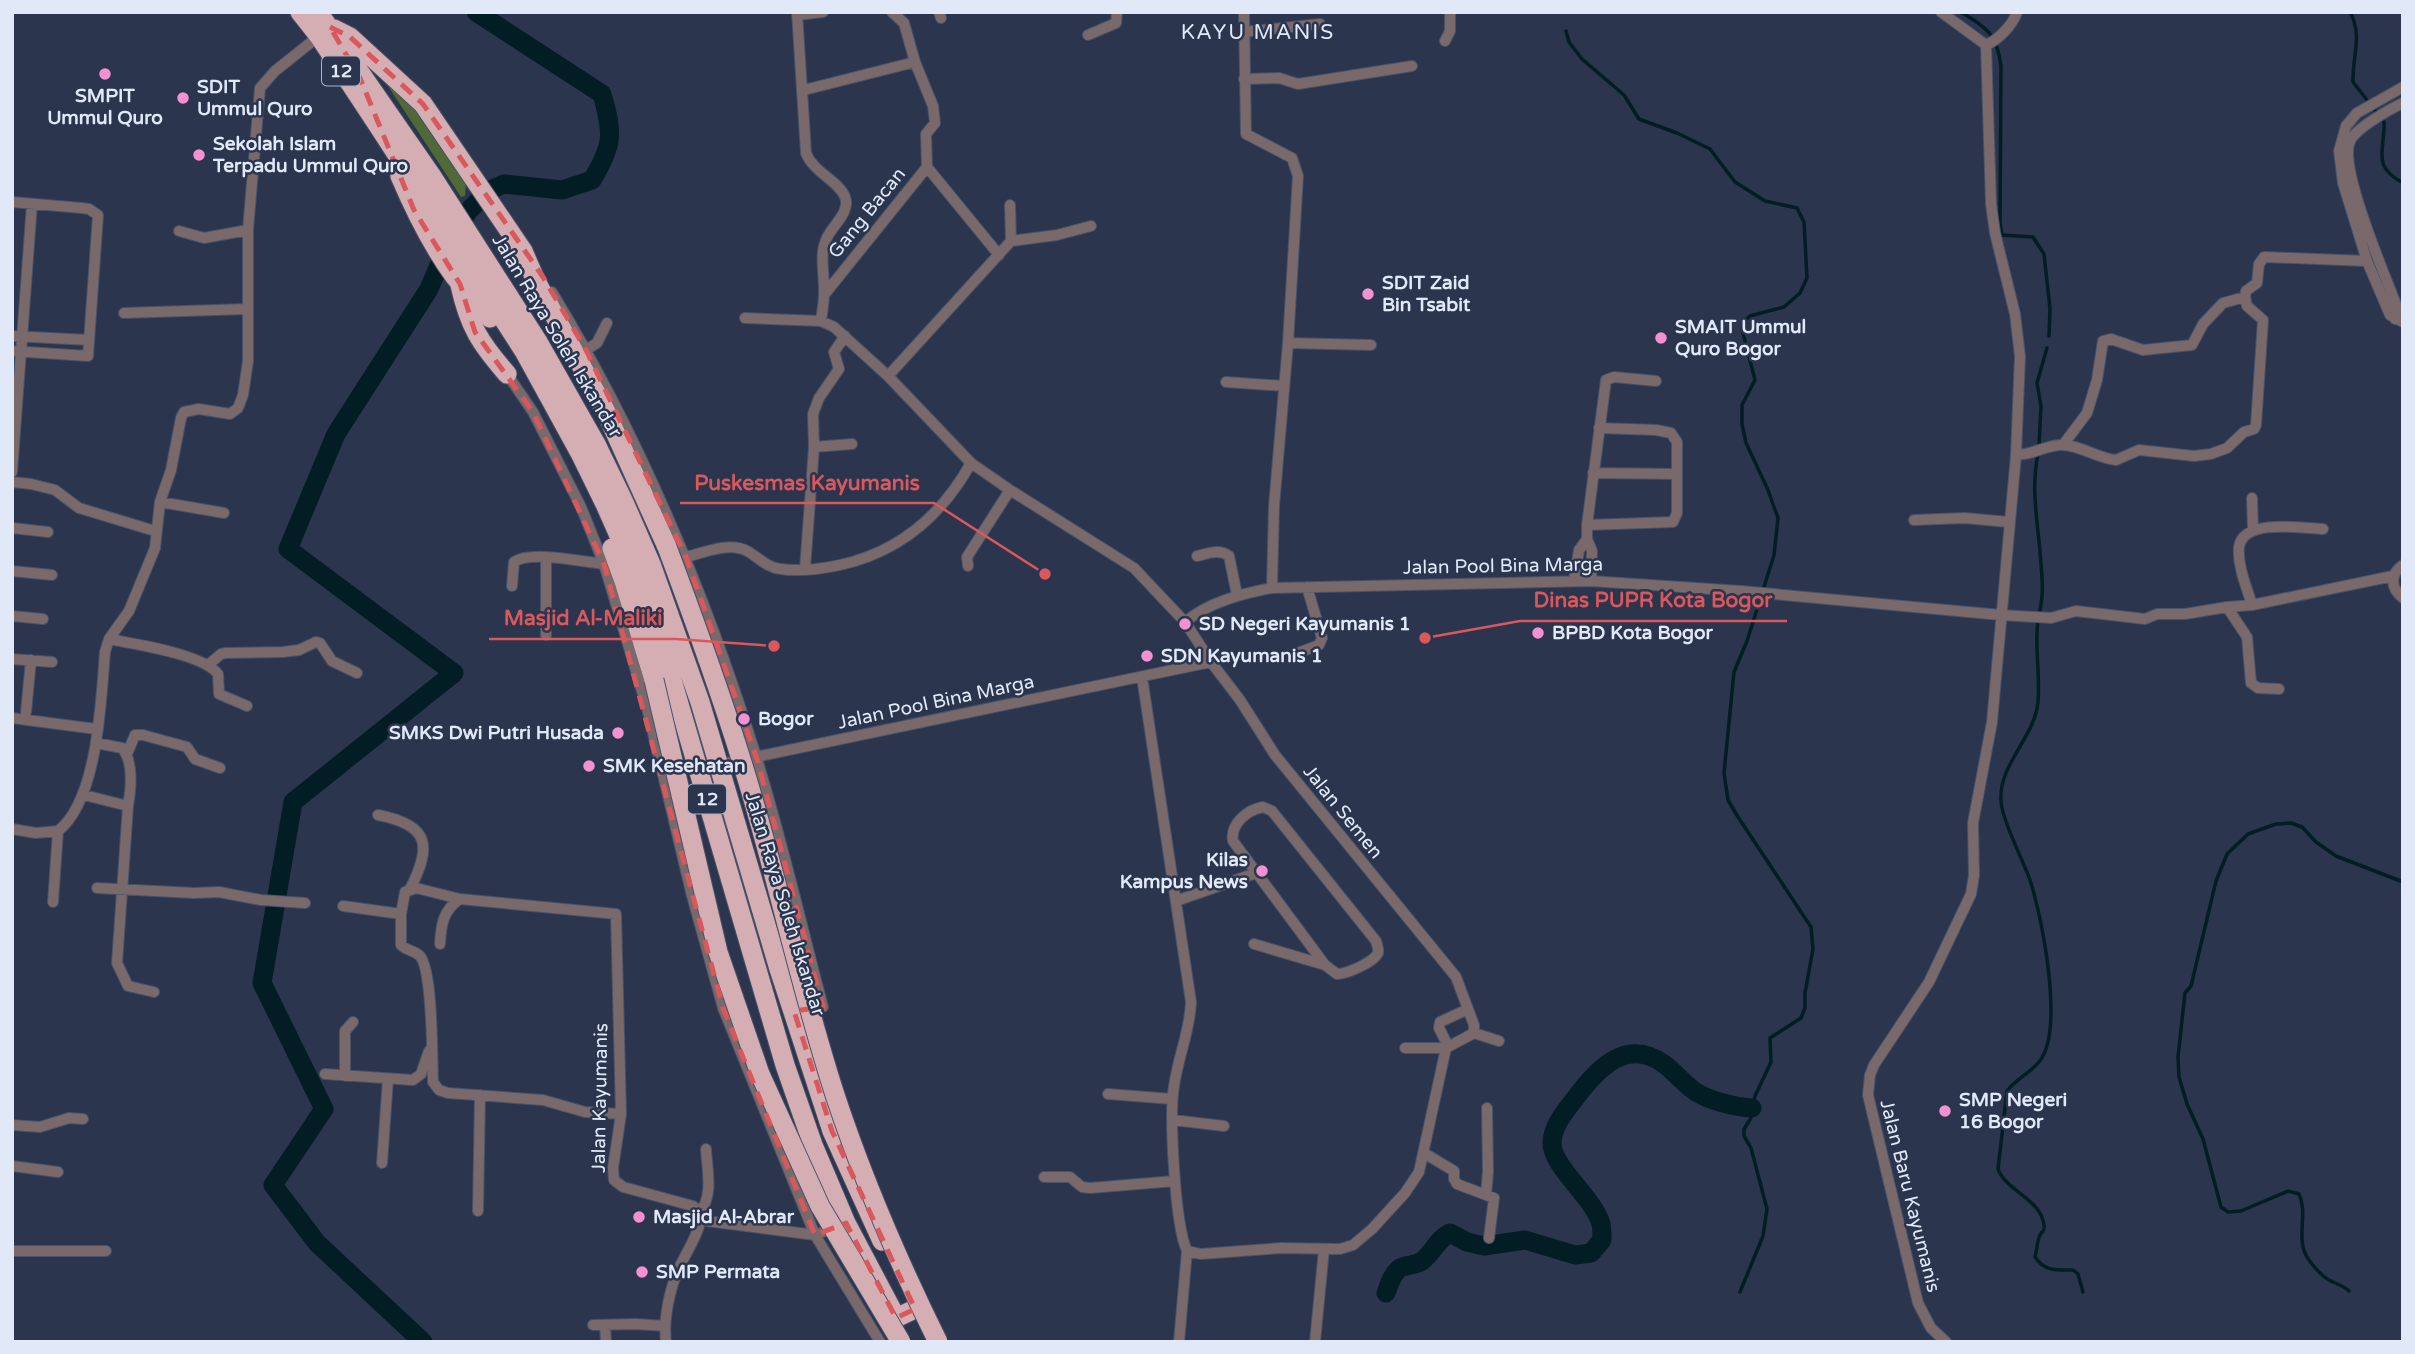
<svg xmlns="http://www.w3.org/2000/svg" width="2415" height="1354" font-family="'Varela Round',sans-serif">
  <rect width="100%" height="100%" fill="#2b354e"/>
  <path fill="#506a37" d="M392 83 419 115 466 183 465 196 461 197 388 86Z"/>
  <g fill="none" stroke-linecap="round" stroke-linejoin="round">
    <path stroke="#021e24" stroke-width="3.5" d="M1961 12C1987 28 1997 34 2001 66L2000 223 2002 235 2033 237 2044 254 2050 309 2049 336
      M2350 12C2363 35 2352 58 2353 82L2384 122C2385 151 2371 166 2403 183
      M1566 31 1569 42 1582 59 1624 95 1639 119 1677 133 1710 149 1735 182 1765 201 1797 208 1804 222 1807 278 1800 293 1784 307 1750 316 1743 322 1742 329 1755 380 1742 405V424L1746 443 1768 490 1778 518 1774 555 1747 641 1734 672 1724 773 1728 800 1738 817 1811 927 1813 949 1805 993V1008L1801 1018 1770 1038 1771 1062 1755 1096 1751 1118 1744 1129V1136L1751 1148 1767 1209 1763 1236 1740 1292
      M2039 446 2041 406 2037 383 2047 348
      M2038 454C2030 491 2039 527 2041 565 2042 575 2043 586 2042 596 2041 609 2037 621 2037 633 2036 656 2040 679 2038 702 2035 737 1998 765 2001 801 2002 820 2023 860 2030 880 2042 917 2065 1031 2039 1062 2030 1073 2016 1079 2007 1091L1998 1169C2006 1191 2041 1199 2044 1225 2045 1231 2043 1230 2040 1235 2037 1241 2037 1250 2035 1257 2045 1272 2057 1270 2073 1270L2078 1274 2083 1292
      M2349 1291C2343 1285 2336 1284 2329 1280 2322 1276 2314 1267 2309 1260 2294 1240 2309 1215 2299 1194L2288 1191 2241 1211 2228 1212 2221 1207 2203 1139 2187 1104 2179 1077 2178 1057 2185 993 2191 986 2216 881 2227 854 2248 834 2276 824 2291 823 2302 827 2316 842 2336 856 2403 882"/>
    <path stroke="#021e24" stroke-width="19" d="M1386 1293C1389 1285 1392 1274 1400 1268 1407 1264 1415 1266 1422 1261 1433 1253 1437 1239 1450 1233L1467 1242 1484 1246 1525 1240 1575 1255 1591 1253 1602 1240C1602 1235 1602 1229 1601 1224 1594 1198 1552 1167 1552 1143 1552 1124 1570 1106 1580 1092 1602 1064 1629 1039 1664 1064 1675 1072 1685 1085 1696 1092 1710 1101 1736 1107 1752 1108
      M423 1342 317 1243 273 1185 324 1109 262 983 293 802 454 673 288 549 336 434 429 289 449 242 469 210 490 190 504 184 562 190 592 180C614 144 613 133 602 94L476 12"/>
    <g stroke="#485269" stroke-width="12">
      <path id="street" d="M797 12 806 153C813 172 840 182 845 197 851 213 831 226 826 240 819 255 825 277 824 294 824 303 822 312 821 321
        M892 12 904 23 915 62
        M939 12 941 18
        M1244 12 1246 134 1292 158 1298 176 1288 343 1274 506 1272 588
        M1941 12 1986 45
        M797 15 823 12
        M1244 32 1320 24
        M1088 35 1116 23 1117 12
        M1445 41 1450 31V12
        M1986 45C1998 40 2013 25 2017 12
        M1244 79 1279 78 1298 84 1412 66
        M2403 87 2357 113 2346 126 2339 151 2343 183 2367 261 2390 315 2403 322
        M804 90 915 62 933 106 935 123 926 134 927 167 824 295
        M927 167 999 255
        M12 202 82 208 89 209 98 215 88 356 12 351
        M1010 205 1011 241
        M179 231 204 238 248 230
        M552 292C640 437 706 595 756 756 782 839 801 924 823 1007L807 1009
        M124 313 246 309
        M745 318 821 321 834 327 888 376 971 463 1010 490 1134 568 1185 622
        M2395 319 2397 307C2386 277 2338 168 2350 141 2356 128 2390 109 2403 103
        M12 336 89 340
        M1288 343 1371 345
        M586 350 597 343 607 323
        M507 374 533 412 581 507 604 564 647 708 692 896 723 1008 815 1235 880 1342
        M888 376 1011 241 1057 235 1091 226
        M1226 382 1284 386
        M2063 445 2087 413 2097 380 2103 341 2111 339 2143 350 2192 345 2203 324 2223 303 2245 297 2246 291 2257 283 2259 264 2264 257 2367 261
        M814 447 852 444
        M2016 455C2032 455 2044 446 2060 445 2079 444 2098 459 2116 460L2139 450 2194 456 2211 454 2227 448 2244 432 2254 429 2256 425 2263 320 2247 306 2245 297
        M12 472 32 204
        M1593 473 1677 474V442L1671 433 1656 430 1599 428
        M12 482 31 484 55 490 79 508 155 531
        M2252 498 2253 530
        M160 502 224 513
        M1914 520 1965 518 2008 522
        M1587 525 1673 522 1677 513V474
        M12 528 48 532
        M1197 556C1207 554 1219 548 1229 556L1237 595
        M546 557V635
        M686 557C705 552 731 541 749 552 760 559 768 568 781 569 801 572 821 569 840 565 899 552 942 515 971 463
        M2403 565C2390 574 2390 588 2403 598
        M968 566 967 557 1010 490
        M805 569 814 447 813 414 819 398 839 369 834 352 845 336
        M12 571 52 575
        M1574 581 1579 550 1587 539
        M1591 581 1592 551 1587 539V525L1606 380 1614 377 1656 381
        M512 586 514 562C530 550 584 562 604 564
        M2252 605C2247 588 2237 565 2239 547 2243 518 2303 528 2323 529
        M2227 607 2247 637 2251 683 2258 688 2279 689
        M12 616 43 619
        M109 639C134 644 203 654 218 674L219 694 247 706
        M1295 654 1319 645 1322 638 1307 587
        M12 659 52 662
        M208 665 221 654 226 653 283 652 299 650 316 642 320 643 332 661 357 673
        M1142 677 1191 1002C1190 1031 1178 1057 1174 1086 1169 1116 1175 1225 1187 1251L1179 1342
        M26 712 31 660
        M12 718 96 729
        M96 743 122 748C134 762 131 789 128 806
        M127 754 135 735H143L187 747 195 759 220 768
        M717 765 1211 662
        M84 795 128 806 117 963 128 986 154 992
        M1263 807 1272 811 1376 941C1377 945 1379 949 1378 953 1374 962 1347 974 1337 974L1325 965 1233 841C1230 824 1247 810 1263 807Z
        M378 815C430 825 432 846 410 889
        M12 829 36 833 58 831C98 800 101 700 105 652L109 639 129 611 155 548 160 502 171 470 181 418 184 412 199 409 230 414 238 408 243 395 248 361V230L260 88 275 71 319 36
        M97 888 194 893 219 892 261 900 305 903
        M1176 901 1256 873
        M53 902 58 831
        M343 906 401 914
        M440 944C441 925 443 910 460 899
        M1254 944 1325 965
        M1474 1033 1499 1041
        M1448 1046 1439 1028 1440 1022 1468 1009
        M1405 1048H1446
        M325 1074 413 1080 421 1074 429 1051
        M345 1076V1031L353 1022
        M1108 1094 1172 1099
        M621 1114 585 1112 543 1100 448 1093 439 1090 433 1082C432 1059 433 971 420 956 414 950 407 951 401 945V914L405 892 416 888 460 899 616 914 621 1114 613 1168 614 1180 623 1187 693 1206C700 1211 701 1217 699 1226 695 1240 686 1253 680 1266 670 1287 663 1319 666 1342
        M1173 1120 1224 1126
        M12 1125 40 1127 69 1118 83 1119
        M1424 1153 1454 1171V1179L1457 1184 1494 1198 1489 1238
        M382 1163 388 1079
        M12 1166 58 1172
        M1044 1177H1070L1082 1187 1090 1188 1175 1181
        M1486 1195 1488 1172 1487 1108
        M478 1211 480 1095
        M699 1213C714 1197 707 1169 706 1149
        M699 1220 815 1235 838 1226
        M12 1251H106
        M1187 1251 1201 1254 1281 1248 1340 1249 1353 1245 1372 1229 1405 1193 1419 1172 1446 1048 1474 1033V1025L1456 977 1275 755 1240 700 1211 662 1185 622C1209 602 1241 594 1272 588L1591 581 1741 591 2001 615 2051 618 2076 611 2145 619 2157 614H2185L2227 607 2252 605 2393 576
        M593 1325 636 1324 665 1326
        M605 1325 606 1342
        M1315 1342 1324 1249
        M1946 1342 1931 1328 1918 1303 1868 1095 1870 1075 1874 1065 1929 982 1971 894 1974 875 1973 823 1992 722 2016 455 2020 356 2015 314 1995 233 1991 204 1986 45"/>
    </g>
    <g stroke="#485269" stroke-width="21">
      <path id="highway" d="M300 12 319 36 381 130 524 351 581 455 605 504 636 574 662 646 785 1065 813 1145 846 1223 892 1310
        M318 12 431 175 538 342 597 446 623 500 651 564 700 702 779 969 832 1131 882 1241
        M334 29 350 37 423 104 523 251 536 281 605 410 667 547
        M400 176C415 211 432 246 455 277 466 291 480 302 490 318
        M460 285C469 326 480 343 507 374
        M612 548 624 581 654 680
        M896 1318 915 1309"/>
    </g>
    <use href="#street" stroke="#79696b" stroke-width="10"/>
    <use href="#highway" stroke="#d5aeb3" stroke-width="19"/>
    <g stroke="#485269" stroke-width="21" stroke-linecap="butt">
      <path id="highway-bridge" d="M667 547C695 622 722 696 745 772 778 880 801 991 836 1098 864 1182 899 1263 938 1342
        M654 680 718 952 760 1074 820 1206 901 1342"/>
    </g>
    <use href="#highway-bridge" stroke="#d5aeb3" stroke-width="19"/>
  </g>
  <path fill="none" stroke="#d9585c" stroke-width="5" stroke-dasharray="14 9" stroke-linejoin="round" d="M330 27 350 37 423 104 543 277 586 350 686 557 757 759 823 1007 794 1011 832 1131 915 1309 896 1318 846 1223 815 1235 723 1008 604 564 533 412 475 332 460 284 414 210 360 78Z"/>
  <g fill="#f491d3" stroke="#2b354e" stroke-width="2.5">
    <circle cx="105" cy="74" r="7"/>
    <circle cx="183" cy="98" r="7"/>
    <circle cx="199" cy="155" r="7"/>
    <circle cx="1368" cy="294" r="7"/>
    <circle cx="1661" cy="338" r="7"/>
    <circle cx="1185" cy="624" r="7"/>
    <circle cx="1538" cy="633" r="7"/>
    <circle cx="1147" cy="656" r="7"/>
    <circle cx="744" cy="719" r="7"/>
    <circle cx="618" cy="733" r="7"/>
    <circle cx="589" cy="766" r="7"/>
    <circle cx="1262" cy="871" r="7"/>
    <circle cx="1945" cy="1111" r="7"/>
    <circle cx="639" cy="1217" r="7"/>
    <circle cx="642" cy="1272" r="7"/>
  </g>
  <g text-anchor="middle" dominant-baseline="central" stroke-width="5" stroke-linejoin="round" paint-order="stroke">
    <g fill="#2b354e" stroke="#aab3c6" stroke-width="2">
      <rect x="322" y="56.5" width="38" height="29" rx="5"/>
      <rect x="688" y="784.5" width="38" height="29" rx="5"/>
    </g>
    <g font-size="18" font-weight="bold" fill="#e1e9f9">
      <text x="341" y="71">12</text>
      <text x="707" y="799">12</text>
    </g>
    <g font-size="19" font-weight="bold" fill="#e1e9f9" stroke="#2b354e" text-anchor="start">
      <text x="197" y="87">SDIT<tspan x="197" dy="22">Ummul Quro</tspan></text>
      <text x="105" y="96" text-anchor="middle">SMPIT<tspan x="105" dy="22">Ummul Quro</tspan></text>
      <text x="213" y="144">Sekolah Islam<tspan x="213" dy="22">Terpadu Ummul Quro</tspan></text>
      <text x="1382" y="283">SDIT Zaid<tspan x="1382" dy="22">Bin Tsabit</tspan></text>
      <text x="1675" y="327">SMAIT Ummul<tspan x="1675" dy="22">Quro Bogor</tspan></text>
      <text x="1199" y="624">SD Negeri Kayumanis 1</text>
      <text x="1552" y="633">BPBD Kota Bogor</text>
      <text x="1161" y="656">SDN Kayumanis 1</text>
      <text x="758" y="719">Bogor</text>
      <text x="604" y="733" text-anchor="end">SMKS Dwi Putri Husada</text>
      <text x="603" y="766">SMK Kesehatan</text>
      <text x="1248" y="860" text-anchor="end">Kilas<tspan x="1248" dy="22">Kampus News</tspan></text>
      <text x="1959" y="1100">SMP Negeri<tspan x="1959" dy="22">16 Bogor</tspan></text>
      <text x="653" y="1217">Masjid Al-Abrar</text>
      <text x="656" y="1272">SMP Permata</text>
    </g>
    <g font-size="19" fill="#e1e9f9" stroke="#2b354e">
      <text transform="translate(867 213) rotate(-51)">Gang Bacan</text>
      <text transform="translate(557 336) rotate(59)">Jalan Raya Soleh Iskandar</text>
      <text transform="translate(1503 566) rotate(-1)">Jalan Pool Bina Marga</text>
      <text transform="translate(936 702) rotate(-12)">Jalan Pool Bina Marga</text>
      <text transform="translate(1343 812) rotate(51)">Jalan Semen</text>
      <text transform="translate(785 904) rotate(73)">Jalan Raya Soleh Iskandar</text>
      <text transform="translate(600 1098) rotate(-89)">Jalan Kayumanis</text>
      <text transform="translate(1910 1196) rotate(76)">Jalan Baru Kayumanis</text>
    </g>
    <g font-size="21" letter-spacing="2" fill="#e1e9f9" stroke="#2b354e">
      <text x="1258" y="32">KAYU MANIS</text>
    </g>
  </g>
  <path fill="none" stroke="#d9585c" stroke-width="2.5" d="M1045 574L934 503H680M1425 638L1520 621H1787M774 646L676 639H489"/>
  <g fill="#d9585c" stroke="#2b354e" stroke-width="2.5">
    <circle cx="1045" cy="574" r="7"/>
    <circle cx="1425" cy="638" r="7"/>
    <circle cx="774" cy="646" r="7"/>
  </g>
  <g font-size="21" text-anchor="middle" font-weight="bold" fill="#d9585c" stroke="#2b354e" stroke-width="5" stroke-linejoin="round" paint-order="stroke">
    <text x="807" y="490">Puskesmas Kayumanis</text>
    <text x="1653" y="607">Dinas PUPR Kota Bogor</text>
    <text x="583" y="625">Masjid Al-Maliki</text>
  </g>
  <rect width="2415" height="1354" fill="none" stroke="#e1e9f9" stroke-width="28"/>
</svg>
